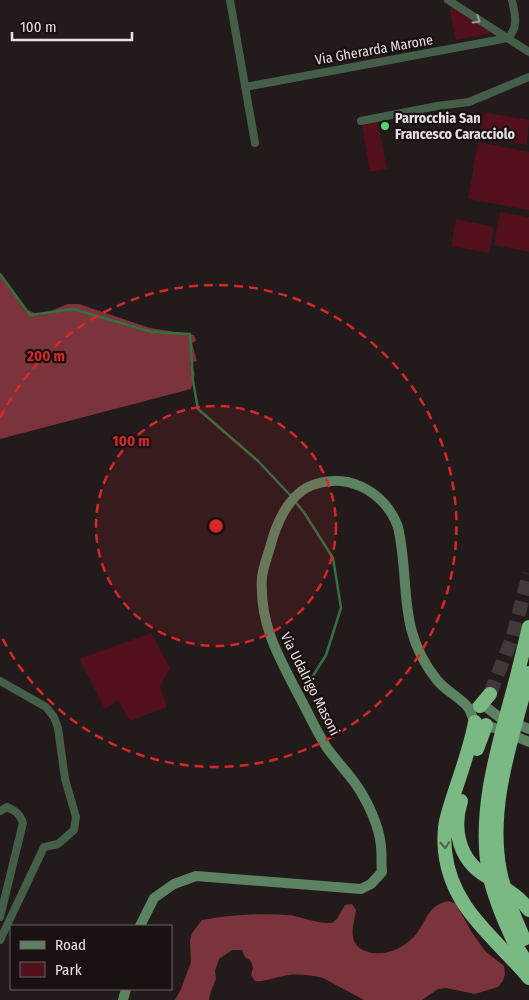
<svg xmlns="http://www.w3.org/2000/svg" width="529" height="1000" font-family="'Fira Sans Condensed',sans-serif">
  <rect width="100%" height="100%" fill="#231a1b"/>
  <path fill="#51101c" d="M452 7 493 33 456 40 450 12Z
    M483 112 529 120 527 145 480 137Z
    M378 122 387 169 370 172 362 125Z
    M478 142 529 152V210L468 199Z
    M500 212 529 217V252L494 245Z
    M456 219 494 227 489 253 451 246Z
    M151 633 170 668 160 687 167 707 130 721 118 700 105 709 79 659Z"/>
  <path fill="#7b333c" d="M0 274 25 309 40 315 68 304H79L150 328 194 335 196 341 192 343 197 361 190 363 195 374 191 389 0 439Z
    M449 901 456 904 471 931 485 951 504 966 505 974 503 981 498 987 475 994 446 988 438 989 422 1000H364L323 978C310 975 296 973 283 976 273 978 265 982 255 981L251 975 253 968 251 961 245 957 242 950H232L219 959 215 971 216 979 211 991 209 1000H175L181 989 191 962 190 940 192 933 202 920C229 915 259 913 287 915 302 916 316 924 332 923L337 919 345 905 352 904 356 910C354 925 346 943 365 951 384 958 406 948 417 933 428 918 428 905 449 901Z"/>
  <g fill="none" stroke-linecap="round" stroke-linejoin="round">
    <path stroke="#337140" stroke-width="2.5" d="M0 274 30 315 73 309 152 332 190 334 193 381 198 409 258 461 291 496
      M294 500 305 514 333 558 341 608 326 655 308 684"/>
    <path stroke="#403839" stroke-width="14" stroke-dasharray="14 7" stroke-linecap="butt" d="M490 694 513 636 529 574"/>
    <path stroke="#455e49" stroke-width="8" d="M230 0 255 143
      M448 0 529 52
      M508 38C519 27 515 15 512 0
      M245 87 508 38
      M361 121 437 106 469 102 529 77
      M0 681 46 707 54 717 58 728 65 779 76 817 74 830 58 844 44 847 0 940
      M0 811 7 807C16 811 20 814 23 823L0 917"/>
    <path stroke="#5b8261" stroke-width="10" d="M476 707H486L499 717 529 729
      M140 926 154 898 174 884 196 876 361 889 371 884 382 872C381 864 382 855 381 846 379 825 367 800 355 783 346 771 336 760 327 748 316 731 308 712 298 694 278 656 259 623 262 577 263 567 268 555 271 544 276 525 287 499 306 488 343 469 385 490 398 527 411 585 396 629 437 680 445 690 457 696 466 705 472 711 471 718 477 724L495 728 529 742
      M123 1000 126 989"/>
    <path stroke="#7ab984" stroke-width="14" d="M519 668 529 627
      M480 706 490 694
      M475 722C470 752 455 787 447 817 444 828 444 840 445 851 451 909 495 937 529 978
      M477 749 486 725
      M461 801C452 829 459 860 486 876 502 887 517 894 529 910
      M515 944 529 966"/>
    <path stroke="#7ab984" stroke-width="14" d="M524 939C514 917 505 896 500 871 487 805 513 737 529 673
      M515 944C504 921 494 898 489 873 476 806 503 732 519 668"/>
  </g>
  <defs><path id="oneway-chevron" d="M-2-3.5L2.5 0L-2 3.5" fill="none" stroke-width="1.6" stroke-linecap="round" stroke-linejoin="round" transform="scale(1.25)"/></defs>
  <use stroke="#96a095" href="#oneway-chevron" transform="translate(477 20) rotate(32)"/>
  <use stroke="#4a654b" href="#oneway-chevron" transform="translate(445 845) rotate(87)"/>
  <circle cx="216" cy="526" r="120" fill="#d62828" fill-opacity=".12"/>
  <g fill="none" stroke="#d62828" stroke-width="2.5" stroke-dasharray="9 6">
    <circle cx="216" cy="526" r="120"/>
    <path d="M0 418A241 241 0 1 1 0 634"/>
  </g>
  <circle fill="#52d673" stroke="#191112" stroke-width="2" cx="385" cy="126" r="5"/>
  <g text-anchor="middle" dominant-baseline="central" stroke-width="4.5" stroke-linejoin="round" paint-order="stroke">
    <g font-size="14" fill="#e7e1e1" stroke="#191112">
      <text transform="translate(374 50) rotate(-10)">Via Gherarda Marone</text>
      <text transform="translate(310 684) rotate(63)">Via Udalrigo Masoni</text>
    </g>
    <g font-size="14" font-weight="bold" fill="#e7e1e1" stroke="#191112" text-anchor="start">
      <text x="395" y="118">Parrocchia San<tspan x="395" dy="16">Francesco Caracciolo</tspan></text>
    </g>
  </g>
  <circle cx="216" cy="526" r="8" fill="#d62828" stroke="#191112" stroke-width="2.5"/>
  <g font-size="15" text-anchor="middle" font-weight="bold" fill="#d62828" stroke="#191112" stroke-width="4.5" stroke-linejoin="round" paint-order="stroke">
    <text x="46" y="361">200 m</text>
    <text x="131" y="446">100 m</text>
  </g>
  <rect x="10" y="925" width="162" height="65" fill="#191112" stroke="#6b6465"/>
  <rect x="20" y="941" width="25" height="8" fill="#5b8261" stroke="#6b6465"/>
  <text x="55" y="950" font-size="15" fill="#e7e1e1">Road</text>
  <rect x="20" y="962" width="25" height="15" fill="#51101c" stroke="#6b6465"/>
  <text x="55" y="975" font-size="15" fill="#e7e1e1">Park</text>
  <path d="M12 32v8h120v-8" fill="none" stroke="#e7e1e1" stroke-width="2.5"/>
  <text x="20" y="32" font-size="15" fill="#e7e1e1" stroke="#191112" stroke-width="4" paint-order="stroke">100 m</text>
</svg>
